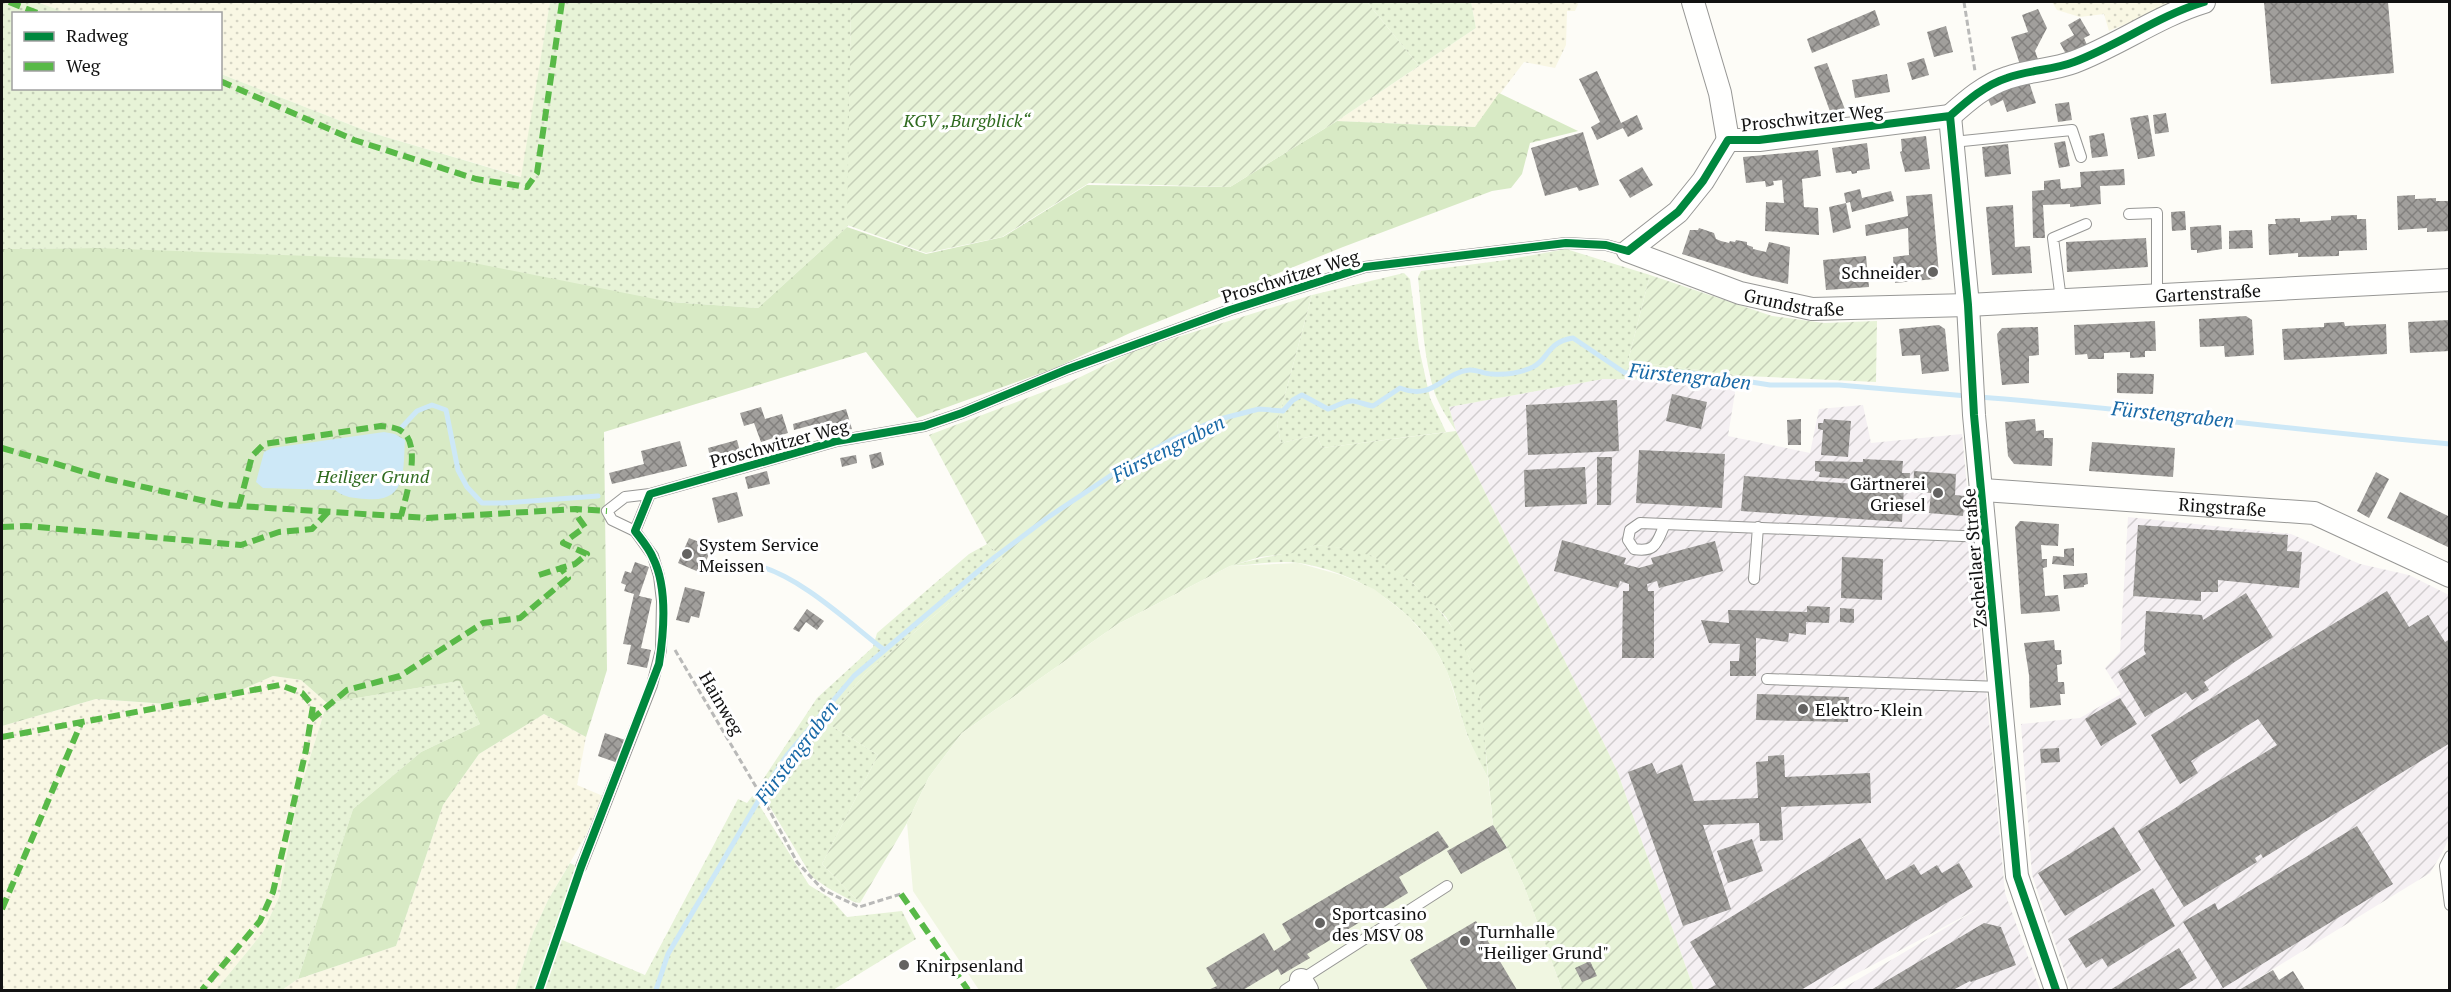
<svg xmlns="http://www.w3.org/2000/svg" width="2451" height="992" font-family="'PT Serif',serif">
  <defs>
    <pattern id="industrial-furrows" width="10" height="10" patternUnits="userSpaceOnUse" patternTransform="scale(1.5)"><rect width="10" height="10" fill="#f5f0f3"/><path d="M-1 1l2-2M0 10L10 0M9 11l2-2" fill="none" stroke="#d1cdcf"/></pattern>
    <pattern id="farmland-dots" width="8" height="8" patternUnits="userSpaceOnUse" patternTransform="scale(1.5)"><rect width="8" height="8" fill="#f9f7e4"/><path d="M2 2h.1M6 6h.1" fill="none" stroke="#d4d3c3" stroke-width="1.8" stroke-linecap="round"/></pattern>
    <pattern id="grass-dots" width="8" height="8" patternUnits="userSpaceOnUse" patternTransform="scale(1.5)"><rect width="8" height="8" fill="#e7f3d7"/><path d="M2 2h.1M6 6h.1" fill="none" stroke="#c5cfb8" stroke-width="1.8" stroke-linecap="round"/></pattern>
    <pattern id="forest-crowns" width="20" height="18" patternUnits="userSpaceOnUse" patternTransform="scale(1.5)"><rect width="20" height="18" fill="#d8eac5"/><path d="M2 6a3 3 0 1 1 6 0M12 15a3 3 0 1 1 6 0" fill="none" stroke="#b8c8a8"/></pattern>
    <pattern id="garden-furrows" width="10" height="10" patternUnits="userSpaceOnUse" patternTransform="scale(1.5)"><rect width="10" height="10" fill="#e7f3d7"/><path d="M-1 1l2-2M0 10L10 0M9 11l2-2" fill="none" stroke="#c5cfb8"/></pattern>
    <pattern id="building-cross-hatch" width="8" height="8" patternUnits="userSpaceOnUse" patternTransform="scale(1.5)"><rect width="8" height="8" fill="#a19f9c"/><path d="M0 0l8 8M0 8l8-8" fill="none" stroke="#82807e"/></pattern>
  </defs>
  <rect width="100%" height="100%" fill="#fdfcf7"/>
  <path fill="url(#industrial-furrows)" d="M1603 379 1737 380 1728 436 1810 453 1819 409 1863 405 1871 443 1962 434 2005 893 2040 990H1840L1983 906 1826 990H1694L1618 773 1456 431 1449 407Z
    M2128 517 2291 534 2360 564 2409 575 2449 595 2450 836 2442 853 2430 873 2239 990H2071L2032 875 2021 724 2080 718 2121 694 2105 668 2120 652Z"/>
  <path fill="url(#farmland-dots)" d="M37 2H550L522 177 369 132 221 74 220 14 67 13Z
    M1471 2H1579L1575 11H1567L1566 45 1555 68 1524 62 1475 127 1337 121 1476 28Z
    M2052 2H2179L2109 31 2104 14 2080 17 2057 10Z
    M273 676 301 680 327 703 297 799 279 897 263 932 216 990H2V726L96 699 182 705 232 694Z
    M544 714 586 737 577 785 603 796 585 837 548 900 533 933 515 990H282L298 979 396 946 443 805 479 754Z"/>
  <path fill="url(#grass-dots)" d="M2 2H37L67 13 14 14V88H220L221 74 369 132 521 177 550 2H851L848 226 758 308 670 302 97 248 2 249Z
    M1367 2H1471L1476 28 1419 66Z
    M1566 249 1650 275 1628 361 1745 376 1737 380 1603 379 1449 407 1456 431C1448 419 1440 407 1435 394 1423 357 1422 315 1418 277L1421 271 1506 260Z
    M1404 273 1410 279 1419 348 1430 398 1446 432 1322 448 1317 435 1281 443 1277 424 1312 295Z
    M987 544 1003 558 866 673 824 721 878 755 822 864 860 903 854 902 828 888 812 877 758 787 817 698 873 647 877 633 969 554Z
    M1315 545C1334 547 1356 548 1373 556 1411 574 1453 619 1469 657 1485 694 1484 739 1488 778 1481 765 1473 751 1468 737 1460 716 1456 693 1447 672 1423 613 1361 573 1299 563 1277 560 1252 565 1230 566 1259 557 1287 555 1315 545Z
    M459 681 480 724 421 752 353 809 298 979 282 990H216L263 932 279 897 297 799 327 703Z
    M753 795 809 885 830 898 847 917 902 911 916 939 833 990H543L560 939 645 975 738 799 747 803Z
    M570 863 578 867 534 990H515L533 933 548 900Z"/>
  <path fill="url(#forest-crowns)" d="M1499 93 1578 131 1530 143 1522 174 1511 188 1492 191 1343 247 1130 333 1055 368 917 418 866 352 604 432 607 670 586 737 544 714 479 754 443 805 396 946 298 979 353 809 421 752 480 724 459 681 327 703 301 680 273 676 232 694 182 705 96 699 2 726V249L97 248 469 262 670 302 758 308 847 227 926 254 1003 237 1087 185 1230 187 1337 121 1475 127Z"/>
  <path fill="url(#garden-furrows)" d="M851 2H1367L1419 66 1337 121 1230 187 1089 183 1002 237 926 253 847 225Z
    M1650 275 1772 316 1824 323 1877 321 1876 382 1745 376 1628 361Z
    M1312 295 1277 424 1281 443 1317 435 1322 448 1456 431 1618 773 1694 990H1562L1524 886 1507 848 1493 825 1481 703 1469 657 1446 617 1413 583 1373 556 1341 548 1315 545 1293 553 1260 557 1230 566 1118 624 962 733 929 777 907 823 860 903 822 864 878 755 824 721 866 673 1003 558 987 544 929 435 1072 381 1136 350Z"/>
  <path fill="#f0f6e1" d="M1298 563 1341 575 1374 589 1407 615 1432 643 1447 671 1468 738 1488 778 1493 825 1507 848 1524 886 1562 990H979L913 891 907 823 929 777 962 733 1118 624 1230 566Z"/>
  <path fill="#cde8f7" d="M384 432 395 434 405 440C403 471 407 503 366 499 354 498 345 498 335 490L263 488 256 482 264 452 272 448Z"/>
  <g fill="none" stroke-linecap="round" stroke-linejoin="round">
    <path stroke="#cde8f7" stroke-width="5" d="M1979 397C2136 409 2292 430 2450 444
      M402 427 417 411 432 405 446 410 458 470 467 487 482 503H504L598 496
      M728 567C736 566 747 563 755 565 800 576 847 621 883 649
      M656 990 668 954 770 781 787 755 854 676 995 557 1047 518 1113 474 1171 440 1216 420 1259 409 1283 411 1293 400 1302 395 1328 409C1336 407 1345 400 1353 401 1360 402 1366 405 1373 406L1400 388C1434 401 1442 373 1469 370 1476 369 1484 374 1492 374 1506 375 1520 373 1533 367 1549 359 1547 342 1573 338L1625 373 1659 370 1701 374 1770 385H1839L1967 396"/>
  </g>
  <path fill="url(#building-cross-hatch)" d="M2264 2H2388L2394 73 2271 84Z
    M2038 9 2047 28 2035 51 2040 65 2022 71 2011 37 2028 32 2022 15Z
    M1875 10 1880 25 1812 53 1807 39Z
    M2080 18 2090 35 2084 38 2087 45 2067 56 2060 43 2074 35 2068 25Z
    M1946 26 1953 52 1934 57 1927 32Z
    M1924 58 1929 75 1912 80 1907 63Z
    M1827 63 1846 112 1832 117 1814 67Z
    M1597 71 1621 123 1637 115 1643 129 1628 137 1623 128 1597 140 1591 127 1600 122 1579 79Z
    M1887 74 1890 92 1855 98 1852 80Z
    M2028 79 2036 103 2007 112 2003 100 1991 106 1986 95Z
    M2069 102 2072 120 2058 122 2055 104Z
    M2166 113 2169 132 2155 134 2153 115Z
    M2148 115 2155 156 2138 159 2130 118Z
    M1583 132 1599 185 1579 191 1577 187 1545 196 1531 148Z
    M2104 133 2108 156 2092 158 2089 136Z
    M1926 136 1930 169 1905 172 1900 152 1902 151 1901 139Z
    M2065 141 2070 166 2059 168 2054 143Z
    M1867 143 1870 169 1857 171V173L1852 174 1851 171 1836 173 1832 148Z
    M2008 144 2011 174 1985 177 1982 147Z
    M1818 150 1821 176 1802 179 1804 207 1818 208 1819 235 1765 231 1766 202 1784 203 1782 180 1773 181 1774 185 1766 187 1765 181 1746 183 1743 157Z
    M1642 167 1653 185 1630 198 1619 180Z
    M2124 169 2125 185 2100 186 2101 204 2070 207V204L2043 205 2045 238H2033L2032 191 2044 190V181L2060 179 2061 189 2081 187 2080 172Z
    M1860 189 1862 198 1891 191 1894 201 1852 212 1850 202 1846 203 1844 193Z
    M1932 194 1939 274 1934 279 1895 283 1893 257 1909 255 1908 228 1866 236 1865 225 1908 216 1906 196Z
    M2415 195V199L2436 198V201H2450V231L2427 232V228L2398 230 2397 196Z
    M1846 203 1851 228 1833 233 1829 207Z
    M2013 205 2015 247 2030 246 2032 273 1992 275 1986 207Z
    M2185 211 2186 230 2172 231 2171 212Z
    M2357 215V219H2366L2367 250 2339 251V256L2298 257V253L2269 255 2268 224H2276L2275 219 2300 218V222L2317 221 2331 220V216Z
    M2221 225 2222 249 2197 253V250H2191L2190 227Z
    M1699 228 1714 233 1716 239 1721 241 1729 243 1730 241 1735 242 1736 240 1747 242V245L1753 247V249L1766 252 1769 242 1790 247 1788 284 1752 276 1682 254 1690 230H1698Z
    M2245 230H2252L2253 248 2229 249V231Z
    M2146 238 2148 267 2067 272 2066 242Z
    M1866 256 1869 287 1826 290 1823 260Z
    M2246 316 2252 320 2254 355 2225 357 2224 346 2200 347 2199 319Z
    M2450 320V351L2410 353 2408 322Z
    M2155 321 2156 351H2145V357L2130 358V352L2104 353V359H2088L2087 354 2075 355 2074 325Z
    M2344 322 2345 326 2386 324 2387 354 2284 360 2282 329 2324 327V323Z
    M1939 325 1945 329 1949 371 1922 374 1920 355 1902 356 1899 329Z
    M2038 327 2039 355 2029 356V383L2002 385 1997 334 2002 328Z
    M2117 373 2154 374 2153 394 2117 393Z
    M1672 394 1707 402 1701 429 1666 421Z
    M1617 400 1619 451 1528 455 1526 405Z
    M761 407 765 419 782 414 788 433 761 442 754 423 744 426 740 413Z
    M846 409 852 429 820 438 816 424 794 430 793 424Z
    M1801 419V445H1788L1787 420Z
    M1824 419 1851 421 1848 457 1821 455 1823 430 1818 429V423H1823Z
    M2035 419 2036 431 2044 430V438H2053L2052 466 2014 464 2008 456 2005 422Z
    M737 440 742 459 712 466 708 448Z
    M680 441 687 466 612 484 609 473 644 464 641 451Z
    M2092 442 2175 448 2173 477 2089 471Z
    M1639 450 1725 454 1722 508 1636 503Z
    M881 452 884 465 872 469 869 455Z
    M856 455 857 463 842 467 840 458Z
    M1597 457H1612L1611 505H1597Z
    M1863 459 1903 461 1902 473H1910L1909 487H1904L1902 522 1741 511 1744 476 1899 487V482L1819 477 1820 472 1815 471V461L1863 462Z
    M1585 467 1587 504 1525 507 1524 470Z
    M767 471 770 484 748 489 745 477Z
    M1914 471 1956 474 1955 495 1965 496 1963 516 1929 513 1931 493 1913 492Z
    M2376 472 2389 479 2369 518 2357 511Z
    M737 492 743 516 718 523 712 498Z
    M2400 492 2450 517V548L2387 518Z
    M2020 521 2059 524 2058 546 2041 545 2042 559H2047V567L2043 568 2045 596 2058 595 2060 611 2021 614 2015 527Z
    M2138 525 2288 535 2287 551 2302 552 2299 588 2218 580V592H2201V601L2133 596Z
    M689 538 712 547 701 573 678 563Z
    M1562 540 1626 558 1624 564 1639 568 1653 564 1651 558 1715 541 1723 571 1659 588 1657 581 1647 584 1648 591H1654V658H1622L1623 591H1629V584L1620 581 1618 588 1554 571Z
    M2074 548V566L2052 564 2053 556 2064 557V549Z
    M1842 557 1883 559 1882 600 1841 598Z
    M635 562 649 567 639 596 652 599 641 648 651 650 647 668 627 664 631 645 623 644 634 594 624 591 626 585 621 583 625 571 631 573Z
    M2087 573 2088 584 2084 585V587L2064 589 2063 575Z
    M685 587 705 592 699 618 691 616 689 623 676 620Z
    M2387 591 2409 627 2428 615 2445 642 2450 639V743L2263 858 2261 854 2255 858 2257 862 2184 907 2138 831 2277 745 2258 719 2191 761 2198 773 2180 784 2151 735Z
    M2246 593 2273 637 2204 682 2209 690 2192 700 2186 692 2145 717 2118 672 2146 654 2144 650 2146 611 2202 615 2203 620Z
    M1807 606 1830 607 1829 623 1806 622V635L1789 633 1788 642 1756 638V676H1730V661H1739L1740 644 1709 643 1701 620 1729 623 1728 610 1807 612Z
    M1840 608 1854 609V623L1840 622Z
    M807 609 824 621 817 630 806 622 799 632 793 629Z
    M2054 640 2055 650H2061L2062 664 2057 665 2058 682H2064L2065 694H2060L2061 705 2030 708 2029 675 2024 643Z
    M1757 694 1849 697 1848 722 1756 720Z
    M2120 698 2137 724 2101 746 2085 719Z
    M605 733 625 740 618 763 598 756Z
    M2059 748 2060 762 2041 763 2040 749Z
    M1784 755 1785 777 1870 773 1871 803 1781 807 1783 840 1760 841 1759 823 1703 825 1731 909 1683 926 1628 772 1652 763 1657 774 1682 764 1694 801 1758 798 1756 762 1768 761V756Z
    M1493 825 1507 848 1461 874 1447 851Z
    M2357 826 2393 884 2223 988 2183 922 2215 903 2218 910Z
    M2114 827 2141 870 2065 916 2038 873Z
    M1438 831 1449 847 1399 877 1408 893 1307 954 1310 958 1281 975 1278 969 1243 990H1208L1217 986 1206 968 1264 933 1274 951 1291 940 1282 924Z
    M1860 838 1886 880 1914 864 1921 875 1937 865 1942 873 1959 863 1973 887 1801 990H1706L1716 985 1690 942Z
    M1752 839 1763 871 1728 883 1717 851Z
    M2153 888 2175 926 2108 967 2102 958 2086 968 2068 939Z
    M1476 921 1517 990H1428L1410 960Z
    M1984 923 2001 927 2016 965 1971 982 1970 981 1953 990H1871Z
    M2179 948 2197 978 2177 990H2110Z
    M1590 961 1597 976 1582 982 1575 968Z
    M2273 970 2279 980 2293 971 2305 990H2239Z"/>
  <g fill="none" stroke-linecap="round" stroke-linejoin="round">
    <g stroke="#979795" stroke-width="12">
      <path id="lane" d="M1953 142 2072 130 2081 157
        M2129 214 2157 213V295
        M2061 300 2053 238 2086 224
        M1665 524C1657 541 1657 553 1634 549L1628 540 1630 530 1640 523C1755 527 1871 532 1987 537
        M635 531 612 520 607 511 625 497 650 494 837 441 924 426 962 413 1068 369 1230 310 1365 267 1566 243 1606 245 1628 251
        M635 531 650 494
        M1754 579 1758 527
        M1767 679 2001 687
        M2450 856 2445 866 2450 905
        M581 867 652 685 661 650 662 601 659 576 653 556 635 531
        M1285 990 1447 886"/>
    </g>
    <g stroke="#979795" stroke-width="24">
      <g id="street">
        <path d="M1693 2 1720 93 1728 140"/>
        <path d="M1950 116 1968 305 1974 415 2017 876 2056 990"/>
        <path d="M1950 116C1967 101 1985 85 2007 78 2029 70 2053 70 2074 62 2119 45 2158 16 2204 2"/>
        <path id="s1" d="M1728 140 1703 181 1678 212 1628 251 1740 293 1812 309 1968 305 2450 280"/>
        <path d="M1728 140H1759L1950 116"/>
        <path id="s2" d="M1983 490 2314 513 2450 576"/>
        <path d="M1301 980 1307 990"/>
      </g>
    </g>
    <path stroke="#b9b9b8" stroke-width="3" stroke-dasharray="6 3" stroke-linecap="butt" d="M1964 2 1975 71
      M675 650 765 802 797 862 823 890 859 907 901 894"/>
    <use href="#lane" stroke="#fffffe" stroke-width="10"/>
    <use href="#street" stroke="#fffffe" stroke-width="22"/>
    <path stroke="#58b947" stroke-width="6" stroke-dasharray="12 6" stroke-linecap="butt" d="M9 2 40 14
      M220 81 354 140 476 179 527 187 537 173 562 2
      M2 448 108 479 223 505 427 518 576 509 607 511
      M239 506 252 456 264 444 381 426C389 427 397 427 404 433 421 447 406 497 401 516
      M2 527 26 526 241 545 279 532 312 529 328 512
      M539 575 561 568
      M311 720 347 690 400 676 483 623 520 618 568 578 561 568 575 564 587 554 563 543 585 527 575 513 576 509
      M2 737 280 685 302 693 313 706 306 750 273 892 260 921 202 990
      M901 894 968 990
      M2 909 82 721"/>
    <g stroke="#fff" stroke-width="11">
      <path id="cycleway" d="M1950 116 1968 305 1974 415 2017 876 2056 990
        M1950 116C1967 101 1985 85 2007 78 2029 70 2053 70 2074 62 2119 45 2158 16 2204 2
        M539 990 581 867 659 664C664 632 668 588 653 558 649 548 641 539 635 531L650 494 837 441 924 426 962 413 1068 369 1230 310 1365 267 1566 243 1606 245 1628 251 1678 212 1703 181 1728 140H1759L1950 116"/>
    </g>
    <use href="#cycleway" stroke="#00873e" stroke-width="8"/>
  </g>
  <g fill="#646362" stroke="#fff" stroke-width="2">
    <circle cx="1933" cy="272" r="6"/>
    <circle cx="1938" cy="493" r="6"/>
    <circle cx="687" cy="554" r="6"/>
    <circle cx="1803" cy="709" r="6"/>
    <circle cx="1320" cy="923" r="6"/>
    <circle cx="1465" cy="941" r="6"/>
    <circle cx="904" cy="965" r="6"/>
  </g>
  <g text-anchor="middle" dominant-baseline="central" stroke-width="6" stroke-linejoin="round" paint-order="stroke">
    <g font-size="18" fill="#111" stroke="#fff">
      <text transform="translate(1812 117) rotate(-6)">Proschwitzer Weg</text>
      <text transform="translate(1290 276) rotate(-17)">Proschwitzer Weg</text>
      <text stroke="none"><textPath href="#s1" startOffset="741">Gartenstraße</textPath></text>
      <text stroke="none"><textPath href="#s1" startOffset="326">Grundstraße</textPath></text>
      <text transform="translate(779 443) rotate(-15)">Proschwitzer Weg</text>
      <text stroke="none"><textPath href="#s2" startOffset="240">Ringstraße</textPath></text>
      <text transform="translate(1974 558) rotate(-95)">Zscheilaer Straße</text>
      <text transform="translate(722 703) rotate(60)">Hainweg</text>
    </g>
    <g font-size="18" font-style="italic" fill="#2f6b1f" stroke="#fff">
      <text x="967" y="120">KGV „Burgblick“</text>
      <text x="373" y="476">Heiliger Grund</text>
    </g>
    <g font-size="18" fill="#111" stroke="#fff" text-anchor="start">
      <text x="1921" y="272" text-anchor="end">Schneider</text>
      <text x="1926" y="483" text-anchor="end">Gärtnerei<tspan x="1926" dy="21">Griesel</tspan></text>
      <text x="699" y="544">System Service<tspan x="699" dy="21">Meissen</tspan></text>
      <text x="1815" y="709">Elektro-Klein</text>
      <text x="1332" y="913">Sportcasino<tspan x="1332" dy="21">des MSV 08</tspan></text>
      <text x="1477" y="931">Turnhalle<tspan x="1477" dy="21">"Heiliger Grund"</tspan></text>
      <text x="916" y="965">Knirpsenland</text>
    </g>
    <g font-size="20" font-style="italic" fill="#1768a6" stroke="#fff">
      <text transform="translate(1690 376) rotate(6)">Fürstengraben</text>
      <text transform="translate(2173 414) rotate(6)">Fürstengraben</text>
      <text transform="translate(1168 448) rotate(-27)">Fürstengraben</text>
      <text transform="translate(796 752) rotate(-53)">Fürstengraben</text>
    </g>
  </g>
  <rect width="2451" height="992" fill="none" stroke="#111111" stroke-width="6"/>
  <rect x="12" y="12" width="210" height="78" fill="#ffffff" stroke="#a0a0a0" stroke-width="1.5"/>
  <rect x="24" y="32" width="30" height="9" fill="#00873e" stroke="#a0a0a0" stroke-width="1.5"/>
  <text x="66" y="42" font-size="18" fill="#111111">Radweg</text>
  <rect x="24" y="62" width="30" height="9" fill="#58b947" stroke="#a0a0a0" stroke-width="1.5"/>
  <text x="66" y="72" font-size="18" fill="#111111">Weg</text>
</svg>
